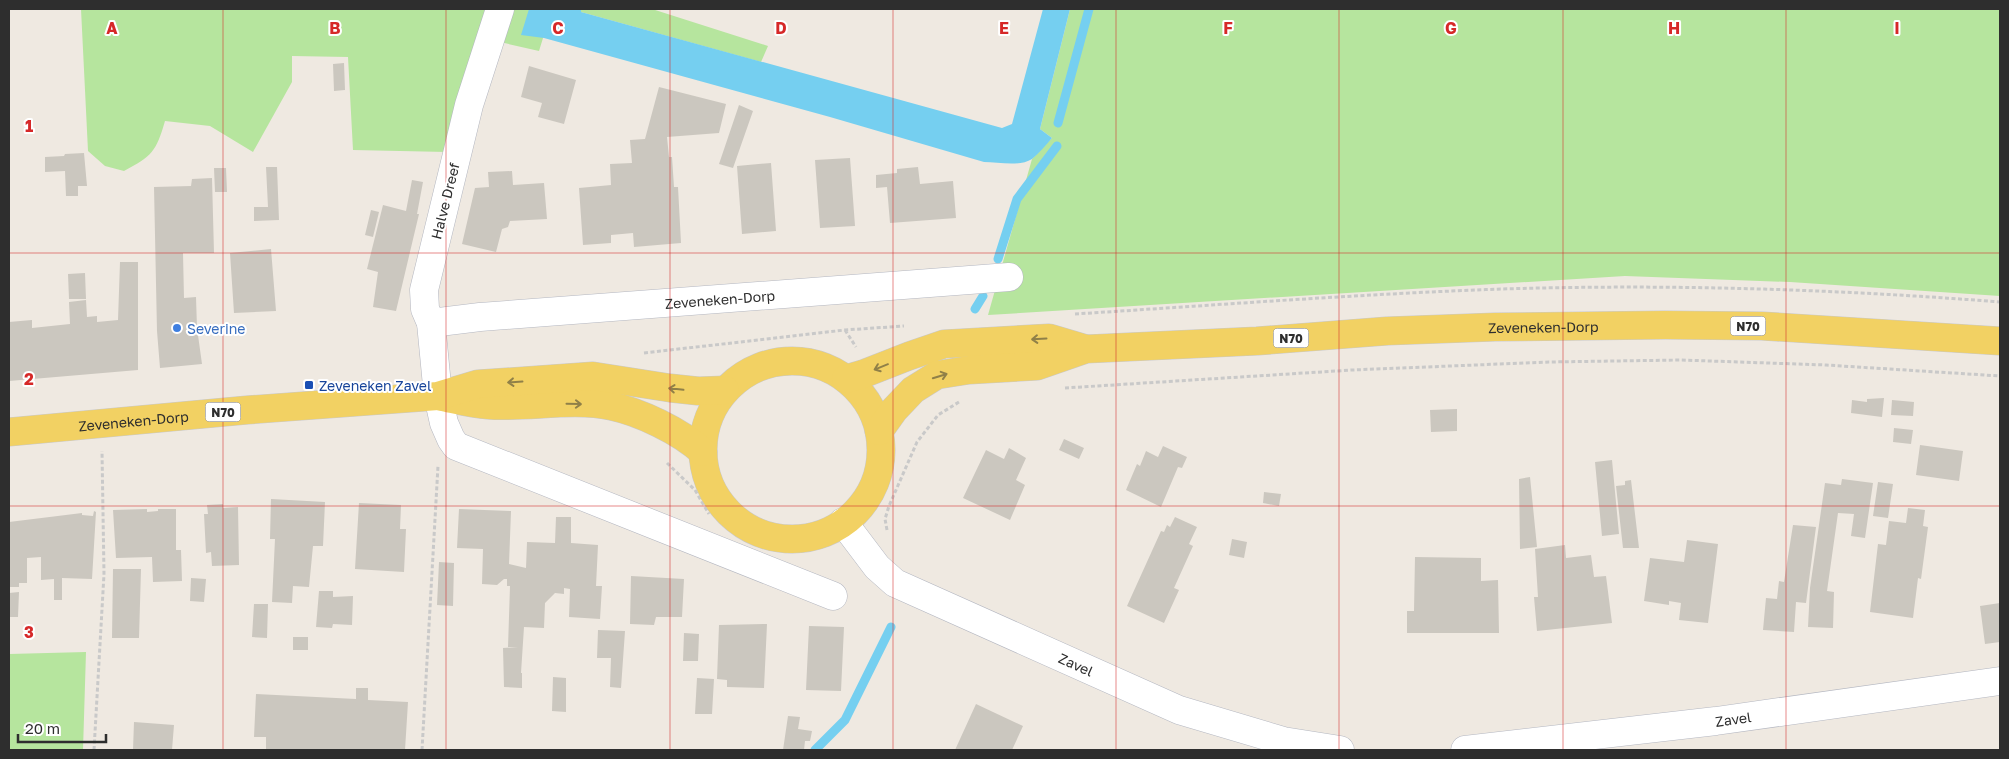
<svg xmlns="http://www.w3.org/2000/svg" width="2009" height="759" font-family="'Golos Text',sans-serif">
  <rect width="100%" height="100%" fill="#efe9e1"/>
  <path fill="#b6e59e" d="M81 9H552L539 51 478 37 447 152 353 150 348 57 292 56V82L253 152 210 126 165 121C156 152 152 156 124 171L105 166 88 151Z
    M570 9H652L768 46 761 62Z
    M1070 9H2000V296L1790 282 1625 276 988 315 1032 159 1052 138 1040 129Z
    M86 652 83 750H9V654Z"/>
  <path fill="#75cff0" d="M529 9H581V12L1002 128 1012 124 1043 9H1070L1040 129 1052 138C1046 145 1039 153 1032 159 1020 167 998 162 984 162L830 117 544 38 521 35Z"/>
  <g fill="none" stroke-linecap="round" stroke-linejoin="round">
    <path stroke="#75cff0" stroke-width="9" d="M1058 123 1089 9
      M998 259 1017 199 1057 146
      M975 309 983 296
      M815 750 845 720 891 627"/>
  </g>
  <path fill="#cbc7bf" d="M344 63 345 90 334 91 333 64Z
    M529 66 576 80 564 124 538 117 542 103 521 97Z
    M659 87 726 104 719 133 667 137 669 157H672L674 187H678L681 243 634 247 633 233 611 235V243L583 245 579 188 611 185 610 164 632 163 630 140 645 139Z
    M739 105 753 111 733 168 719 164Z
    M84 153 87 186H78V196H66L65 171 45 172V157L64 156 65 154Z
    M850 158 855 226 820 228 815 160Z
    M771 163 776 231 742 234 737 166Z
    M266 167H277L279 220 254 221V207H268Z
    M918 167 920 184 953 181 956 218 890 223 887 187 876 188V175L897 173V169Z
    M214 168H226L227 192H215Z
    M512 171 513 185 544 183 547 219 510 221 508 227 502 229 496 252 462 244 475 188 489 187 488 172Z
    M212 178 214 253H183L184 298 196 297 197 328 202 364 160 368 157 331 154 187 191 186 192 179Z
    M412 180 423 182 417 214H419L396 311 373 307 378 272 367 269 383 205 406 211Z
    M371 210 379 212 373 237 365 235Z
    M271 249 276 311 234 313 230 253Z
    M120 262H138V370L9 381V322L32 320V328L70 324 69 302 86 300 87 317 97 316V322L118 320Z
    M85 273 86 299H69L68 274Z
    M1884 398 1882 417 1851 413 1852 400 1867 402V399Z
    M1892 400 1914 402 1913 416 1891 415Z
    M1457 409V431L1431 432 1430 410Z
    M1894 428 1913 430 1911 444 1893 442Z
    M1064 439 1084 448 1079 459 1059 450Z
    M1920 445 1963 451 1959 481 1916 475Z
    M1163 446 1187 457 1182 468 1178 467 1161 507 1126 490 1137 464 1140 466 1146 451 1158 457Z
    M1009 448 1026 458 1016 480 1025 485 1010 520 963 498 986 450 1004 459Z
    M1612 460 1619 534 1602 536 1595 462Z
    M1530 477 1537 547 1520 549 1519 479Z
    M1842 479 1873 483 1865 538 1851 536 1854 514 1838 513 1827 591 1834 592 1833 628 1808 627 1810 588 1825 483 1841 485Z
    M1631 480 1639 548H1623L1616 486 1625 485V481Z
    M1878 482 1893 484 1888 518 1873 516Z
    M1264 492 1281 494 1279 506 1263 503Z
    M271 499 325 502 323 546H313L309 587 293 586 292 603 272 602 275 539H270Z
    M359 503 401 505 400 529H406L404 572 355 569Z
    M223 504V508L238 507 239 565 212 566 211 552 206 553 204 514H208L207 505Z
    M1908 508 1925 510 1923 526 1928 527 1921 579 1918 578 1913 618 1870 612 1878 544 1886 545 1889 521 1906 523Z
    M147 509V512L158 511V509H176V550H181L182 581 153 582 152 557 116 558 113 510Z
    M459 509 511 511 509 564 526 568 527 542 555 543 556 517H571V543L598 545 596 586H602L600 619 569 617 570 589 564 588V594L555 593 545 603 544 628 524 627 521 673H522V688L504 687 503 648 518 647H508L510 586H507V579H504L497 585 482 584 483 549 457 548Z
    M94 511 96 512 92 579 62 578V600H54V579L41 580V557L27 558V583H19V587H10L9 522 82 513V515L93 516Z
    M1175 517 1197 527 1189 544 1193 546 1174 588 1179 590 1164 623 1127 606 1161 531 1164 532 1167 525 1170 527Z
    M1793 525 1816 527 1806 603 1796 602 1794 632 1763 630 1766 598 1777 599 1779 581 1784 582Z
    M1232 539 1247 542 1244 558 1229 555Z
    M1687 540 1718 544 1708 623 1679 620 1681 603 1669 601V605L1644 601 1650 558 1684 562Z
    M1565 545 1566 558 1591 555 1594 577 1606 576 1612 623 1537 631 1534 597H1538L1535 549Z
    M1415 557 1481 558V581L1498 580 1499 633H1407V611H1414Z
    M439 562 454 563 453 606 437 605Z
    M113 569H141L139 638H112Z
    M631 576 684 579 682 617H656L654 625 630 624Z
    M191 578 206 579 204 602 190 601Z
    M319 591H333V597L353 596 352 625 333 624 332 628 316 627Z
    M19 592 18 617H9V593Z
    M2000 603V642L1985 644 1980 606Z
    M254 604H268L267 638 252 637Z
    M767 624 764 688 727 687V680L717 679 719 625Z
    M809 626 844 627 841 691 806 690Z
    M598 630 625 631 621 688 610 687 611 658H597Z
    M684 633 699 634 698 661H683Z
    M293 637H308V650H293Z
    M553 677 566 678V712L552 711Z
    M697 678 714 679 712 714H695Z
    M356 688H368V700L408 702 405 750H266V737H254L256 694 356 699Z
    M976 704 1023 726 1012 750H955Z
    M788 716 800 717 798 729 812 731 810 741H805L804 750H783Z
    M134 722 174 725 172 750H133Z"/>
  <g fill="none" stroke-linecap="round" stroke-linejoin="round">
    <g stroke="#b4b7c1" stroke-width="29">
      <g id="minor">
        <path d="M500 9 469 105 424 290 425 309 431 323 438 396 444 423 451 439 456 446 833 596"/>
        <path id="s1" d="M431 323 480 317 1009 277"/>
        <path id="s2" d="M843 522 877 567 895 583 1179 710 1283 741 1340 750"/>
        <path id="s3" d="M1465 750 1716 721 2000 681"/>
      </g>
    </g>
    <g stroke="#c9c9c9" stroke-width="29">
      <g id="major">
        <circle cx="792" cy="450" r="89"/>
        <path d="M846 379 863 374 909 356 944 344 1049 338 1086 349"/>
        <path d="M442 397C457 400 473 404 488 405 526 408 573 398 611 406 640 412 680 431 703 452"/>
        <path id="s4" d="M879 431 894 410 913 390 937 375 969 370 1037 366 1086 349 1257 341 1387 331 1495 327 1665 325 1762 326 2000 341"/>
        <path id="s5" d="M9 432 247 410 438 396 478 384 593 376 670 388 698 391 725 390"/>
      </g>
    </g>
    <path stroke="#c9c9c9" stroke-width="3" stroke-dasharray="4 2.5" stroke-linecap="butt" d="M1075 314C1217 305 1360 294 1502 289 1668 284 1835 289 2000 302
      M845 330 856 347
      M644 353 845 330 904 326
      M1065 388 1352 370 1549 362 1681 360 1826 365 2000 376
      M667 463 695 490 709 514
      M887 530 885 519 889 506 917 442 938 415 959 402
      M94 750 104 574 102 451
      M422 750 438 466"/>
    <use href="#minor" stroke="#fff" stroke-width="28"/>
    <use href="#major" stroke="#f2d163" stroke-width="28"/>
  </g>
  <defs><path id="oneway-shaft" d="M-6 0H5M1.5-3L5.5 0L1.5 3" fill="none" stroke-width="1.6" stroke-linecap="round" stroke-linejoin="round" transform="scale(1.25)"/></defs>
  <g stroke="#908048">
    <use href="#oneway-shaft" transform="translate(1039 339) rotate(177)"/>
    <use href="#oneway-shaft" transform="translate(881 367) rotate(158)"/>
    <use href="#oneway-shaft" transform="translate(940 376) rotate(-17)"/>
    <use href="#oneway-shaft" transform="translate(515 382) rotate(176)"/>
    <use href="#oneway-shaft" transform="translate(676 389) rotate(-174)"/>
    <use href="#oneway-shaft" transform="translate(574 404) rotate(1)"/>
  </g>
  <path fill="none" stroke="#d62828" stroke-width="1" stroke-opacity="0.55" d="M223 9V750M446 9V750M670 9V750M893 9V750M1116 9V750M1339 9V750M1563 9V750M1786 9V750M9 253H2000M9 506H2000"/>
  <circle fill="#3f7fe0" stroke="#fff" stroke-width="2" cx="177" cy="328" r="5"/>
  <rect fill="#1a4fb4" stroke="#fff" stroke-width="2" x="304" y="380" width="10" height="10" rx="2.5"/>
  <g text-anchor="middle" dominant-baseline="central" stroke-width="4" stroke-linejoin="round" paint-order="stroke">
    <g fill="#fff" stroke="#6d6d6d" stroke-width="1">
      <rect x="1730.5" y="316.5" width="35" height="19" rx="4"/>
      <rect x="1273.5" y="328.5" width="35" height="19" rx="4"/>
      <rect x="205.5" y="402.5" width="35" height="19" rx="4"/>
    </g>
    <g font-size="12" font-weight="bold" fill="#2e2e2e">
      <text x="1748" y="326">N70</text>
      <text x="1291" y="338">N70</text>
      <text x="223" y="412">N70</text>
    </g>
    <g font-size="14" fill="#2e2e2e" stroke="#fff">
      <text transform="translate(445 201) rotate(-76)">Halve Dreef</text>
      <text stroke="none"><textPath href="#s1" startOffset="290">Zeveneken-Dorp</textPath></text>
      <text stroke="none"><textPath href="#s4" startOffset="692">Zeveneken-Dorp</textPath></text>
      <text stroke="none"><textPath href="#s5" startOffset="125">Zeveneken-Dorp</textPath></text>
      <text stroke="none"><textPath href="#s2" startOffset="279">Zavel</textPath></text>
      <text stroke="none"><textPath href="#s3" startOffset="270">Zavel</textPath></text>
    </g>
    <g font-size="14" fill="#366cbe" stroke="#fff" text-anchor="start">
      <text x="187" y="328">Severine</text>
    </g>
    <g font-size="14" fill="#164399" stroke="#fff" text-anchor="start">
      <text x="319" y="385">Zeveneken Zavel</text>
    </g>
  </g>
  <g font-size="16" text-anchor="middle" font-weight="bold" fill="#d62828" stroke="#fff" stroke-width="4" stroke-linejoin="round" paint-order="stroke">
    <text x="112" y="34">A</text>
    <text x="335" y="34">B</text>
    <text x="558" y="34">C</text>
    <text x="781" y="34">D</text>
    <text x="1004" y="34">E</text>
    <text x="1228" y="34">F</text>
    <text x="1451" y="34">G</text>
    <text x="1674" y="34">H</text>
    <text x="1897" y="34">I</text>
    <text x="29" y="132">1</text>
    <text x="29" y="385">2</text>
    <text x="29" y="638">3</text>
  </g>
  <rect width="2009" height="759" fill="none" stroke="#2e2e2e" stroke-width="20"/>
  <path d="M18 734v8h88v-8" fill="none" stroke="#2e2e2e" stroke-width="2.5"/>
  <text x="25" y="734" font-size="15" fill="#2e2e2e" stroke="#ffffff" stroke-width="4" paint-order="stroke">20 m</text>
</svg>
